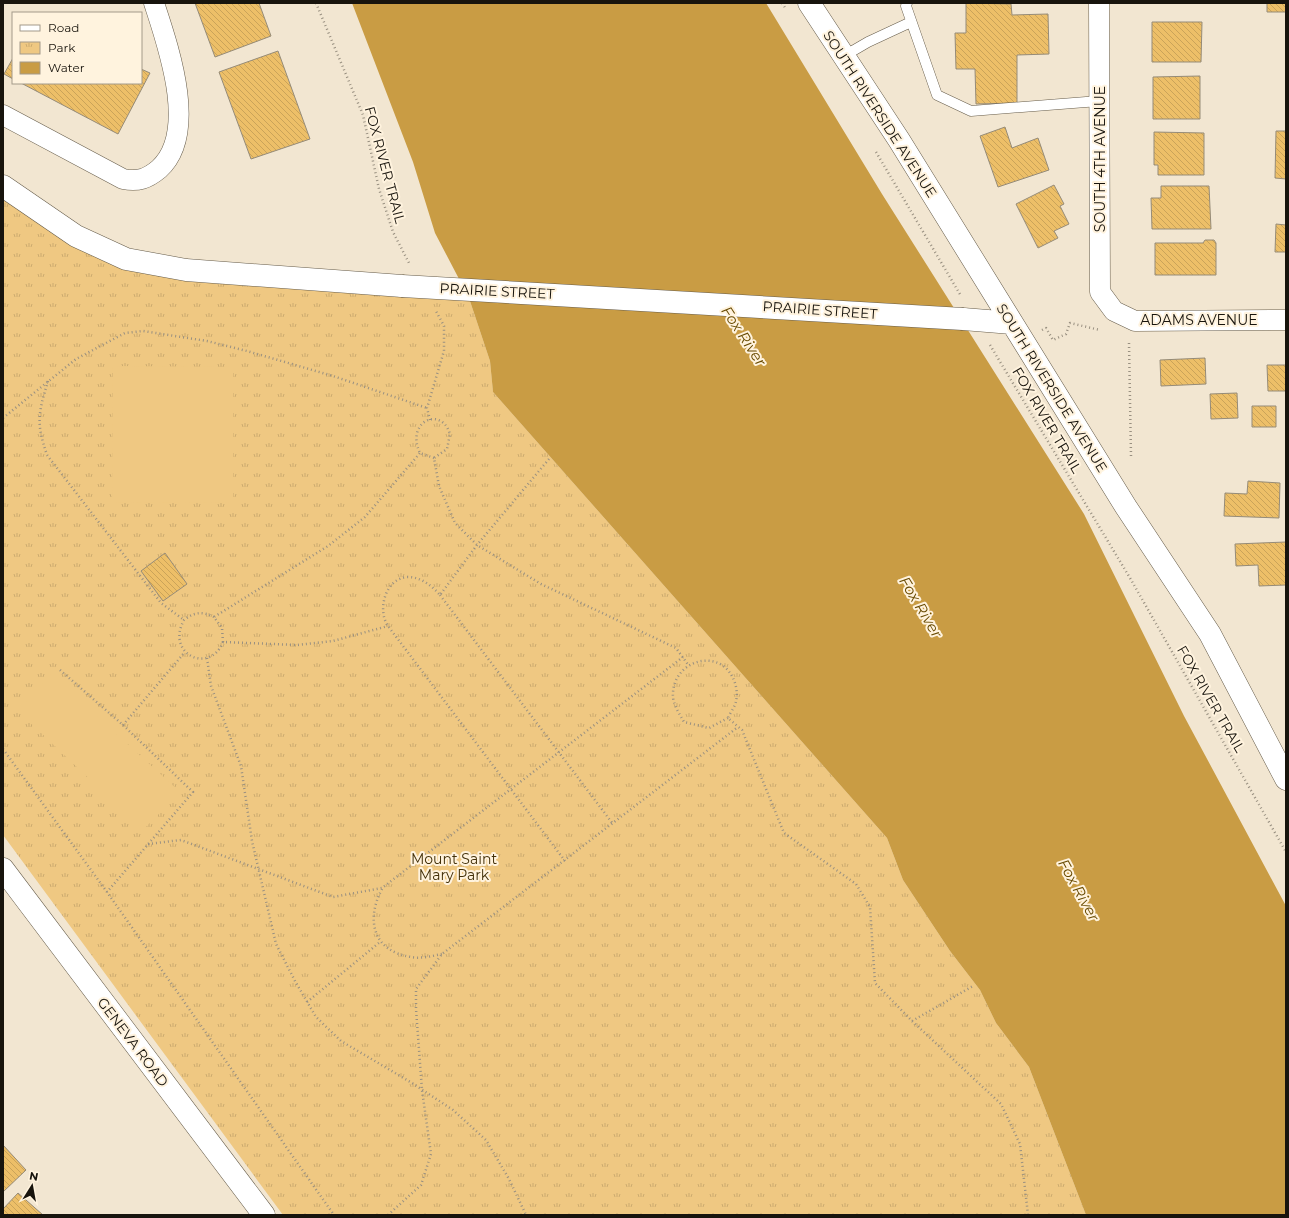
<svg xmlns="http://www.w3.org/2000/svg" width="1289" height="1218" font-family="Montserrat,sans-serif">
  <defs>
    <pattern id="park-tufts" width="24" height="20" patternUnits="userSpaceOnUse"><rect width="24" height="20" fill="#efc882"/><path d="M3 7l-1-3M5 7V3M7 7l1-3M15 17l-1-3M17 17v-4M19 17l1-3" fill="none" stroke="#ccab6f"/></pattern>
    <pattern id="building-back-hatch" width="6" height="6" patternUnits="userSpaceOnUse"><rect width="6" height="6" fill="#edbf68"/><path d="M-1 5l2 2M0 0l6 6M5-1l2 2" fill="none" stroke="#caa359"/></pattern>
  </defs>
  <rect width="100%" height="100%" fill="#f2e6d1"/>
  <path fill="url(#park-tufts)" d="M3 197 69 243 469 298 490 361 493 392 887 838 903 880 950 951 980 990 996 1023 1029 1067 1086 1215H283L3 835Z"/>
  <path fill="#efc882" d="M113 366 233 367V503L112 502Z
    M51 674 180 792 143 830 18 711Z"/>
  <path fill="#c99c44" d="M352 3H766L882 194 1084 514 1184 716 1286 906V1215H1086L1029 1067 996 1023 980 990 950 951 903 880 887 838 493 392 490 361 469 298 435 233 413 162Z"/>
  <path fill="url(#building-back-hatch)" stroke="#958b78" d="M195 3H259L271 36 215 57Z
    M966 3 1011 4 1012 15 1048 14 1049 54 1017 55V103L976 104 975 69H956L955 33H966Z
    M1267 3H1286V12H1267Z
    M1152 22H1202L1201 62H1152Z
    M278 51 310 139 251 159 219 72Z
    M13 58V79L4 74Z
    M141 69 150 73 118 134 21 83H141Z
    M1200 76V119H1153V77Z
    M1005 127 1012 148 1038 138 1049 170 998 187 980 136Z
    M1276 131H1286V179L1275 178Z
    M1154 132 1204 133V175H1158V165H1154Z
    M1054 185 1064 204 1060 206 1069 224 1054 231 1058 238 1038 248 1016 204Z
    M1161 186H1209L1211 229H1152L1151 198H1161Z
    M1276 224 1286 225V252H1275Z
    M1205 240H1214L1216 243V275H1155V243H1203Z
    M1205 358 1206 384 1161 386 1160 360Z
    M1267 365H1286V391H1268Z
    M1237 393 1238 418 1211 419 1210 394Z
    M1252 406H1276V427H1252Z
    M1248 481 1280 483 1279 518 1224 516 1225 493 1247 494Z
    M1286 542V585L1259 586 1258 565 1236 566 1235 544Z
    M165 553 187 584 163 601 141 571Z
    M3 1145 26 1170 3 1192Z
    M18 1193 43 1215H3V1209Z"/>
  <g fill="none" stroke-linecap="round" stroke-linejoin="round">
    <g stroke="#665c4a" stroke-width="11">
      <path id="lane" d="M907 3 906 6 937 95 971 111 1099 101
        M844 56 868 42 911 22"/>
    </g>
    <g stroke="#665c4a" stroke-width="21">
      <path id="street" d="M1099 3 1100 292 1114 311 1135 321 1286 320
        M3 115 123 179C138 182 147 179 159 169 199 133 168 46 154 3"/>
    </g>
    <g stroke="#665c4a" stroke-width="23">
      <path id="secondary" d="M809 3 899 140 1126 507 1210 634 1286 779
        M3 186 76 236 126 259 186 270 402 286
        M963 319 1012 323"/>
    </g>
    <g stroke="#665c4a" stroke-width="23">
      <path id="primary" d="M3 869 264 1215"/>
    </g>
    <path stroke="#999081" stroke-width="2.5" stroke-dasharray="1 3" stroke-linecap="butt" d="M316 3 363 115 379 189 393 232 409 263
      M782 3 786 9
      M876 152 961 296
      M1042 330 1046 328 1053 340 1066 334 1070 323 1100 330
      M1129 343 1131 456
      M990 345 1130 578 1286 852
      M48 381C38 414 36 423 47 455L161 603 184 620
      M3 418 76 359 125 333 143 331 207 341 247 351 333 376 427 408
      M430 420 427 408 444 351V326L436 311
      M434 458 420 453C405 422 441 405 450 434L447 449 434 458 439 486 455 523 477 545 541 584 676 648 689 666
      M549 459 477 545 440 595C432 586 421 577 408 577 385 578 377 610 388 626L565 861
      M440 595 613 824
      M214 617C203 611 194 612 184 620 165 654 210 675 223 642L297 645 333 641 388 626
      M223 642 222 628 214 617 328 546 365 517 420 453
      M207 658 211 686 241 766 252 841 276 944 295 981 316 1017 341 1041 412 1083 453 1110 486 1140 509 1179 526 1215
      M60 670 123 725 193 792 107 892
      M728 718 709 728 684 722C679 713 672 703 673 693 674 661 718 647 733 678 736 684 738 694 736 701 735 707 730 713 728 718L742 730 784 833 856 884 870 907 875 983 912 1021 1001 1104 1020 1144 1028 1215
      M123 725 185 652
      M3 749 107 892 334 1215
      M148 844 181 840 333 897 382 888 683 657
      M382 889C366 919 372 951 411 957 421 959 432 956 442 954
      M307 1002 380 942
      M912 1021 973 986
      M388 1215 421 1185 431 1154 422 1090 416 1009V989L442 954 738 727"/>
    <use href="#lane" stroke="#fff" stroke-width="10"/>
    <use href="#street" stroke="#fff" stroke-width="20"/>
    <use href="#secondary" stroke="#fff" stroke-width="22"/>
    <use href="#primary" stroke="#fff" stroke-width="22"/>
    <g stroke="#665c4a" stroke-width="23" stroke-linecap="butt">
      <path id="secondary-bridge" d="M402 286 963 319"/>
    </g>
    <use href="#secondary-bridge" stroke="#fff" stroke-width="22"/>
  </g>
  <g text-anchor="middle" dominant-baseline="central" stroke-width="4" stroke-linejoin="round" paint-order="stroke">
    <g font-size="14" fill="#18140d" stroke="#fff3de">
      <text transform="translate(880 114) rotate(57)">SOUTH RIVERSIDE AVENUE</text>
      <text transform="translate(1100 159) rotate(-90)">SOUTH 4TH AVENUE</text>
      <text transform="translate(385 165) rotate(75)">FOX RIVER TRAIL</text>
      <text transform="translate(497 291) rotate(3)">PRAIRIE STREET</text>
      <text transform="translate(820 310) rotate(4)">PRAIRIE STREET</text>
      <text x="1199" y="320">ADAMS AVENUE</text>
      <text transform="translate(1052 388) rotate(58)">SOUTH RIVERSIDE AVENUE</text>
      <text transform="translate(1047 420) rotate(59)">FOX RIVER TRAIL</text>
      <text transform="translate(1211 699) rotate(60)">FOX RIVER TRAIL</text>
      <text transform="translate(133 1042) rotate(53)">GENEVA ROAD</text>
    </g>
    <g font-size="14" fill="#422f08" stroke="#fff3de">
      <text x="454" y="859">Mount Saint<tspan x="454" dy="16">Mary Park</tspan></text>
    </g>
    <g font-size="15" font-style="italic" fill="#684a00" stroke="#fff3de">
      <text transform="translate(744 336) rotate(57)">Fox River</text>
      <text transform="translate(921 607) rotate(59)">Fox River</text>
      <text transform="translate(1079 890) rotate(61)">Fox River</text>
    </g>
  </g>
  <rect width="1289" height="1218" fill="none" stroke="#18140d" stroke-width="8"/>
  <rect x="12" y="12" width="130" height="72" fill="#fff3de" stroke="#a39a8a"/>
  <rect x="20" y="25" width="20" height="6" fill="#ffffff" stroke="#a39a8a"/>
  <text x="48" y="32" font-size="12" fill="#18140d">Road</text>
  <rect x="20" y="42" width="20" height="12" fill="url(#park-tufts)" stroke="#a39a8a"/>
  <text x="48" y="52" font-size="12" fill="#18140d">Park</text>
  <rect x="20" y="62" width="20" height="12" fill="#c99c44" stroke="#a39a8a"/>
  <text x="48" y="72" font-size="12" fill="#18140d">Water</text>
  <g transform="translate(32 1186) rotate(11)" stroke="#fff3de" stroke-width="3" paint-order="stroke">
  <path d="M0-3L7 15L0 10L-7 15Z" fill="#18140d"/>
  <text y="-6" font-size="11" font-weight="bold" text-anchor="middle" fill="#18140d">N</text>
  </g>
</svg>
